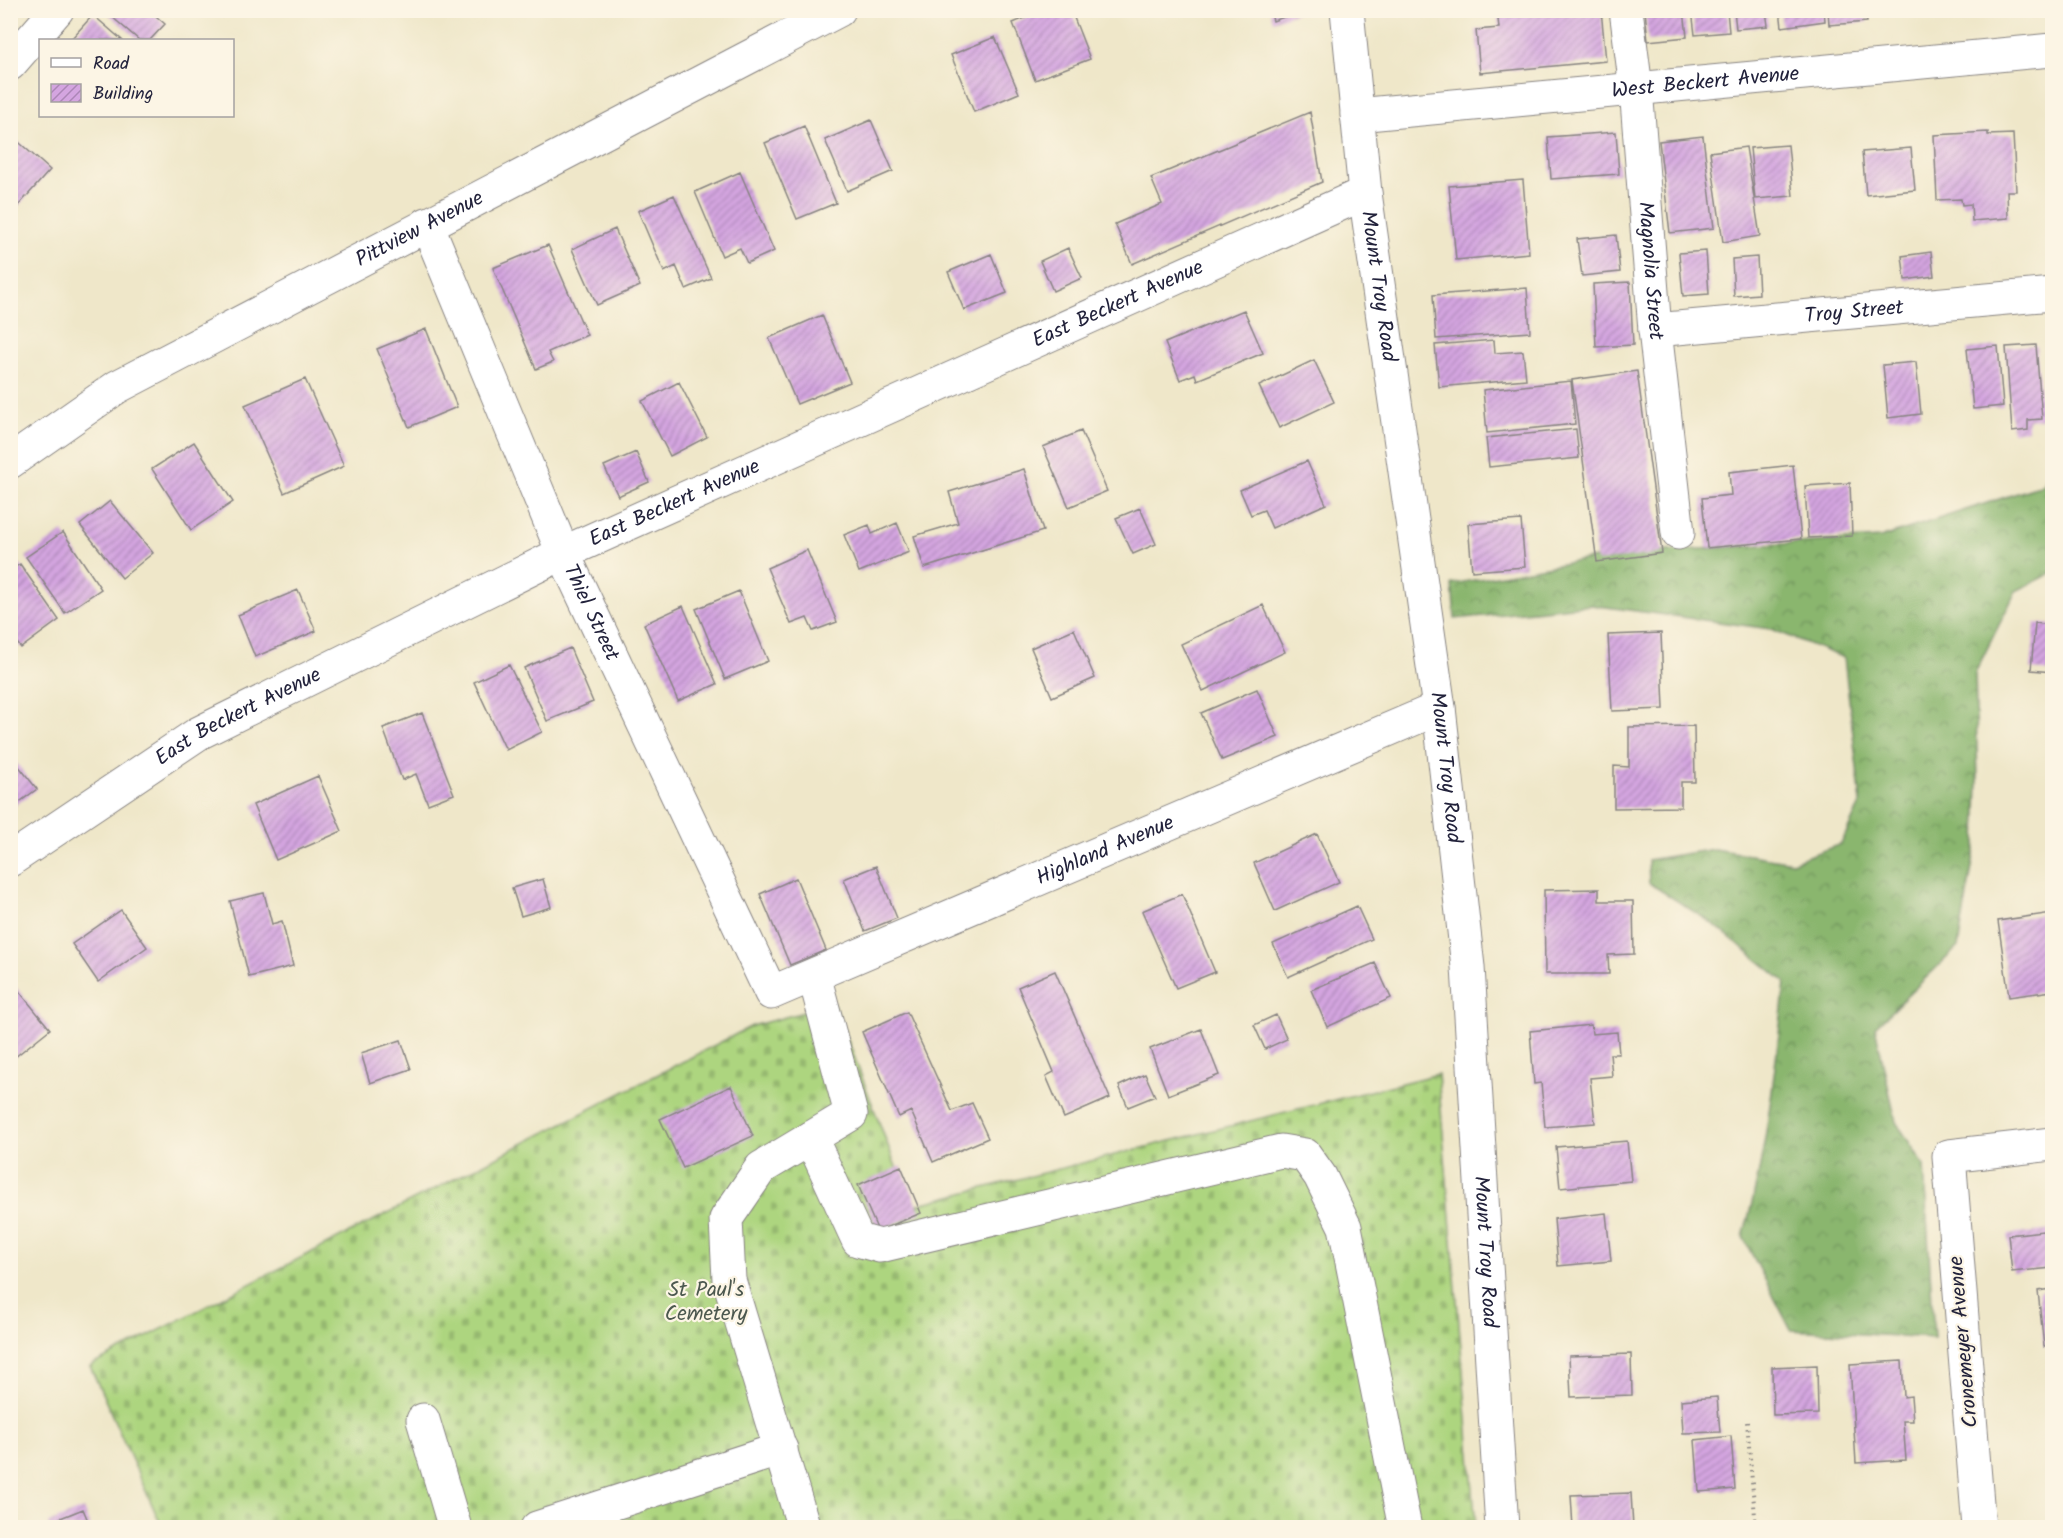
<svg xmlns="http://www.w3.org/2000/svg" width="2063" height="1538" font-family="Kalam,sans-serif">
  <defs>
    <pattern id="forest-crowns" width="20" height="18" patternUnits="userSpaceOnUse" patternTransform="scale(1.5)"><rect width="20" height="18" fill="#8ab66e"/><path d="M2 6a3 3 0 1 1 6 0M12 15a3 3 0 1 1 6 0" fill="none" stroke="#70945c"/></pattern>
    <pattern id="cemetery-stones" width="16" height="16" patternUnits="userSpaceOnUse" patternTransform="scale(1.5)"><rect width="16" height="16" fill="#add57f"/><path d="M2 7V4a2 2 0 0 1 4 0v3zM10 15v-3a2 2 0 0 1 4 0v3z" fill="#95b76f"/></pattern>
    <pattern id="building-hatch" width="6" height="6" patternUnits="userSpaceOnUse" patternTransform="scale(1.5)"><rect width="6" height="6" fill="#d4a5e0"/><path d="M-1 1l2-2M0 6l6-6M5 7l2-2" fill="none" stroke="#ac86b7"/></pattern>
  </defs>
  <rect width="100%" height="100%" fill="#fcf5e5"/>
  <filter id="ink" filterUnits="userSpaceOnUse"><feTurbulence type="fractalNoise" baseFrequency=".0167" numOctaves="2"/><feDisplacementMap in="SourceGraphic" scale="12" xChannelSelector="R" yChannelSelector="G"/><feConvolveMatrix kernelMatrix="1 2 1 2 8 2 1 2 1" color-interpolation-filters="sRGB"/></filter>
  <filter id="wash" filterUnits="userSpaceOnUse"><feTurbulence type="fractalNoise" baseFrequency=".008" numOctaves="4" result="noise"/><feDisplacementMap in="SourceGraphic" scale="24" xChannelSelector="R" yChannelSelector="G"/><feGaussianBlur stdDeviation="1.35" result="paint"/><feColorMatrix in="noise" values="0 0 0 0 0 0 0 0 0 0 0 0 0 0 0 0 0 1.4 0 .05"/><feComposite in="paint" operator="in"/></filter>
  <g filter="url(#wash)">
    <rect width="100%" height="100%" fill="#efe7c9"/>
    <path fill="url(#forest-crowns)" stroke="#566c54" stroke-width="1.5" d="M2052 471V573L2016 591 1975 673 1978 782 1976 844 1958 947 1875 1027 1896 1122 1924 1165 1934 1338 1791 1330 1743 1237C1767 1154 1775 1068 1785 982L1712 923 1649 883 1648 860 1714 849 1792 862 1841 844 1861 802 1844 658 1771 629 1591 605 1455 619 1452 584 1617 554 1880 538 2042 485Z"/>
    <path fill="url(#cemetery-stones)" stroke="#687c5d" stroke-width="1.5" d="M834 1004 911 1206 1438 1074 1476 1527H162L90 1366 752 1026Z"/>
    <g id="blocks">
      <path fill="url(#building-hatch)" d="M104 10H149L165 24 150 40H139Z
        M1044 10H1071L1090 59 1035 80 1013 23Z
        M1270 10H1301V11L1273 21Z
        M1497 10H1601L1606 61 1480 73 1476 30 1499 28Z
        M1645 10H1684L1687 37 1648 41Z
        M1692 10H1727L1729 32 1695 35Z
        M1734 10H1766L1768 26 1736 29Z
        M1780 10H1824L1825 21 1782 27Z
        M1828 10H1866L1867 22 1829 25Z
        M93 15 122 40H74L72 38Z
        M995 37 1019 93 974 112 951 55Z
        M1310 112 1322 182 1132 264 1115 224 1162 204 1151 178Z
        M871 120 893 171 847 191 825 140Z
        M804 126 836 203 797 219 765 143Z
        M1616 132 1619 174 1551 179 1548 137Z
        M1988 132V135L2013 134 2016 191H2007L2008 218 1972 221 1971 204 1962 205 1961 199 1937 200 1934 135Z
        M12 136 50 170 10 215V137Z
        M1703 136 1714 228 1670 233 1659 141Z
        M1788 145 1793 196 1755 199 1750 148Z
        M1746 147 1760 236 1723 242 1710 152Z
        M1911 148 1915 190 1866 195 1862 152Z
        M740 172 774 251 747 263 740 248 722 256 695 192Z
        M1523 180 1529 253 1456 260 1449 186Z
        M674 195 711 278 686 289 676 266 664 272 638 211Z
        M615 229 640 286 597 305 572 249Z
        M1616 235 1620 272 1582 276 1577 239Z
        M548 245 587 335 548 352 553 362 536 369 493 268Z
        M1068 248 1082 278 1053 291 1040 261Z
        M1706 251 1709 294 1683 296 1679 253Z
        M1931 252 1934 276 1905 280 1902 256Z
        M991 254 1007 293 964 310 948 272Z
        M1757 257 1759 294 1734 296 1732 259Z
        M1630 282 1633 345 1596 347 1593 284Z
        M1527 288 1530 332 1436 339 1433 295Z
        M1244 310 1263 353 1197 380 1195 374 1180 380 1165 343Z
        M822 315 850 382 797 404 769 338Z
        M426 329 457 407 409 427 377 349Z
        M1494 340 1495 353 1523 351 1526 379 1439 387 1435 345Z
        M2036 345 2042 419 2028 420V430L2012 432 2006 347Z
        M1998 346 2003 406 1973 409 1967 349Z
        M1314 360 1334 402 1279 428 1259 386Z
        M1916 362 1921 414 1888 418 1883 365Z
        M1637 371 1662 553 1597 562 1572 380Z
        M305 379 344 466 284 493 245 405Z
        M1571 381 1575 424 1487 433 1483 390Z
        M679 382 707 437 670 456 642 401Z
        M1576 429 1579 458 1489 467 1486 438Z
        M1081 431 1107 491 1069 507 1043 447Z
        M194 442 233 502 191 530 152 469Z
        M636 452 649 482 618 496 604 466Z
        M1307 461 1326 504 1272 528 1264 510 1251 515 1240 490Z
        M1793 465 1801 539 1707 548 1702 498 1731 495 1729 472Z
        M1024 469 1043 531 924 568 914 536 958 523 949 492Z
        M1850 483 1852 536 1808 538 1805 486Z
        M110 501 153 553 122 578 80 525Z
        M1140 508 1156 544 1133 554 1116 518Z
        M1521 520 1525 567 1472 571 1468 524Z
        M897 523 909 552 859 572 844 535 869 525 872 534Z
        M63 532 101 589 65 613 26 557Z
        M807 550 837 622 813 631 807 618 791 624 767 568Z
        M20 564 59 620 21 648 10 634V570Z
        M298 590 316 631 255 657 238 615Z
        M739 591 768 661 725 679 696 609Z
        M1263 605 1285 652 1203 691 1181 644Z
        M683 606 717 684 678 701 644 624Z
        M2035 623 2052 625V672L2031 670Z
        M1074 629 1095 678 1052 697 1031 648Z
        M1661 633 1664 709 1612 711 1608 635Z
        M570 648 593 702 547 721 524 668Z
        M509 665 542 732 506 750 474 682Z
        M1257 689 1278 737 1222 760 1201 713Z
        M422 713 454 794 428 804 416 774 402 780 383 728Z
        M1694 726 1695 782H1681V807L1614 808V766L1629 767V727Z
        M10 755 37 789 10 809Z
        M318 776 342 831 276 860 253 805Z
        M1317 834 1339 882 1275 911 1254 863Z
        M876 866 897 918 865 931 844 879Z
        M796 878 826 950 790 965 760 894Z
        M543 879 551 907 521 916 512 888Z
        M1599 889V901H1633L1634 954 1608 955 1609 974H1545L1544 890Z
        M264 893 272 924 282 921 293 966 249 977 230 901Z
        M1182 894 1215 972 1176 988 1142 911Z
        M1357 906 1372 939 1288 977 1273 944Z
        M121 910 147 947 98 982 72 944Z
        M2052 913V991L2009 997 1998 921Z
        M1375 963 1391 998 1327 1027 1311 990Z
        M1055 971 1110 1098 1064 1118 1046 1076 1054 1072 1018 987Z
        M10 980 50 1029 15 1057 10 1052Z
        M907 1012 952 1111 972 1103 988 1138 933 1162 911 1111 899 1117 862 1032Z
        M1276 1015 1287 1039 1265 1049 1254 1025Z
        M1591 1025 1592 1034 1617 1032 1619 1054H1610L1612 1076 1590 1078 1595 1123 1545 1127 1541 1083 1534 1084 1530 1031Z
        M1201 1029 1219 1075 1168 1095 1150 1049Z
        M401 1040 411 1069 370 1083 361 1053Z
        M1145 1074 1155 1096 1128 1107 1119 1086Z
        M731 1086 753 1136 683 1168 660 1119Z
        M1627 1141 1631 1181 1560 1188 1556 1147Z
        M901 1166 921 1213 878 1231 858 1185Z
        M1606 1213 1611 1261 1558 1266 1554 1219Z
        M2052 1230V1268L2012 1272 2008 1235Z
        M2052 1289V1347H2044L2038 1291Z
        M1631 1354 1632 1395 1571 1397 1569 1356Z
        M1902 1361 1904 1397 1911 1396 1913 1421H1903L1906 1460 1856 1463 1850 1364Z
        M1817 1365 1818 1414 1773 1415 1772 1367Z
        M1717 1397 1720 1432 1683 1433 1681 1400Z
        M1731 1436 1735 1489 1699 1492 1695 1440Z
        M1631 1493 1633 1527 1573 1528 1571 1495Z
        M83 1509 91 1528H49L48 1523Z"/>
    </g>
  </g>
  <g filter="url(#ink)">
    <use href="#blocks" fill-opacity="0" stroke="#888482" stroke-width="1.5"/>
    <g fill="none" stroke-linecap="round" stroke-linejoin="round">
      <g stroke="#888482" stroke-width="35">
        <g id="minor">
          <path id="s1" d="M1347 10 1365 193 1439 708 1468 967 1502 1528"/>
          <path id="s2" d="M1626 10 1636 88 1655 330 1678 533"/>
          <path d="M10 64 57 10"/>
          <path id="s3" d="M1357 115 2052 50"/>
          <path id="s4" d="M427 224 563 553 771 993 1439 708"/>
          <path id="s5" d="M1655 330 2052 294"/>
          <path id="s6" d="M10 462 117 387 839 10"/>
          <path id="s7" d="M10 860 199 733 563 553 1365 193"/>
          <path d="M811 1138 858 1240 880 1246 1281 1151 1305 1155 1320 1176 1345 1227 1405 1528"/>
          <path d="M423 1420 455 1528"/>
          <path d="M537 1528 781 1449"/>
          <path d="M804 1528 729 1280 726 1219 761 1168 851 1114 814 975"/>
          <path d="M1979 1528 1949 1156 2052 1144"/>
        </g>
      </g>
      <path stroke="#888482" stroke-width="4" stroke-dasharray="1.5 4.5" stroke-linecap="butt" d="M1747 1422 1756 1528"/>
      <use href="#minor" stroke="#fff" stroke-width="33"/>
    </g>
  </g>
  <g text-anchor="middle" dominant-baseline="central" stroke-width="4.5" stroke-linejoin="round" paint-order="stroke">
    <g font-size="21" fill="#22223b" stroke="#fcf5e5">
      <text stroke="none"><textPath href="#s3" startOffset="350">West Beckert Avenue</textPath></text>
      <text stroke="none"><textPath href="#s6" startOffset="472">Pittview Avenue</textPath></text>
      <text stroke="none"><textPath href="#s2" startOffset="262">Magnolia Street</textPath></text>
      <text stroke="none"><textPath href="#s1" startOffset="278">Mount Troy Road</textPath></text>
      <text stroke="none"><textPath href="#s7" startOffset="1242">East Beckert Avenue</textPath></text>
      <text stroke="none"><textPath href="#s5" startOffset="200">Troy Street</textPath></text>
      <text stroke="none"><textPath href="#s7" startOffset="756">East Beckert Avenue</textPath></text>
      <text stroke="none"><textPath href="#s4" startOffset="422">Thiel Street</textPath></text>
      <text stroke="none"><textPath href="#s7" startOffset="270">East Beckert Avenue</textPath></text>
      <text stroke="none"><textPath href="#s1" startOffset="764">Mount Troy Road</textPath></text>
      <text stroke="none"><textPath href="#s4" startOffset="1206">Highland Avenue</textPath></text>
      <text stroke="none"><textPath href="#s1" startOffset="1250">Mount Troy Road</textPath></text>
      <text transform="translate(1964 1342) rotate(-95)">Cronemeyer Avenue</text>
    </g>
    <g font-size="21" fill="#4c584f" stroke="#fcf5e5">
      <text x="706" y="1290">St Paul's<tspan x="706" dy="24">Cemetery</tspan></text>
    </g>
  </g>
  <rect width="2063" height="1538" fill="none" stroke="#fcf5e5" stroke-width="36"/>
  <rect x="39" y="39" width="195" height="78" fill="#fcf5e5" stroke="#a5a1a1" stroke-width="1.5"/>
  <rect x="51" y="58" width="30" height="9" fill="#ffffff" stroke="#a5a1a1" stroke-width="1.5"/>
  <text x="93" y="69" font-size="18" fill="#22223b">Road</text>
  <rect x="51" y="84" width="30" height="18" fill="url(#building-hatch)" stroke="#a5a1a1" stroke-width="1.5"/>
  <text x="93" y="99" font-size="18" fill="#22223b">Building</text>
</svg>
